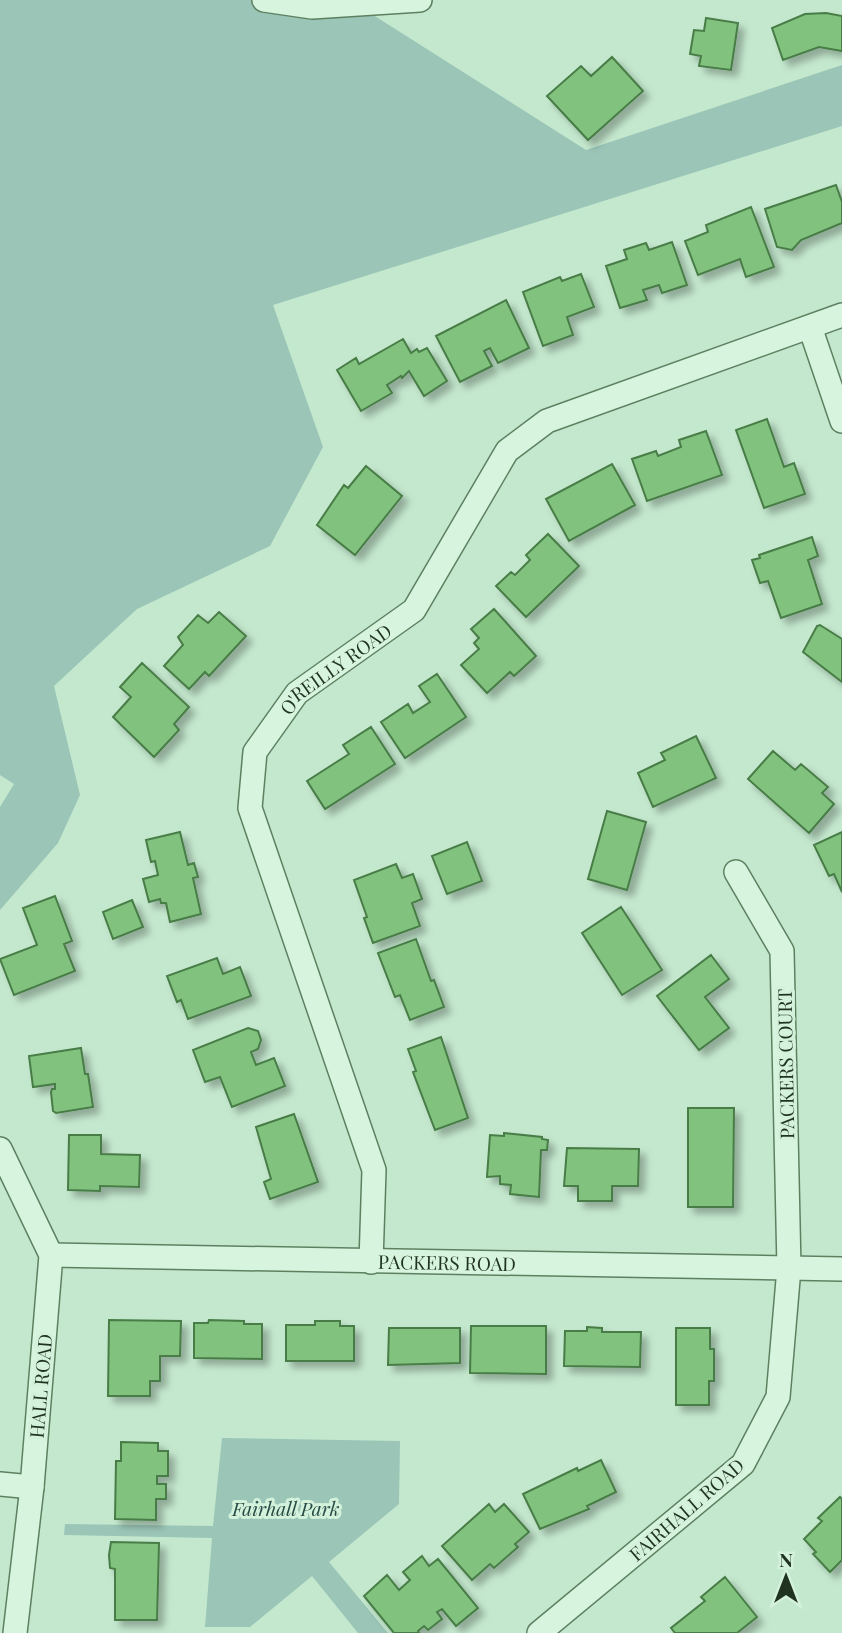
<svg xmlns="http://www.w3.org/2000/svg" width="842" height="1633" font-family="'Playfair Display',serif">
  <defs>
    <filter id="shadow"><feDropShadow dx="6" dy="6" stdDeviation="3.5" flood-color="#0004"/></filter>
  </defs>
  <rect width="100%" height="100%" fill="#c4e8ce"/>
  <path fill="#9ac5b7" d="M0 0H253L359 6 586 150 842 65V126L273 305 323 447 270 546 137 609 54 686 80 795 58 843 0 910V807L14 784 0 775Z
    M222 1438 400 1441 399 1504 329 1562 388 1633H358L312 1576 250 1627H205L212 1538 64 1535 65 1524 213 1526Z"/>
  <path fill="#81c27f" stroke="#487d46" stroke-width="2" filter="url(#shadow)" d="M826 13 842 16V51L819 47 783 60 772 28 805 14Z
    M706 18 738 23 731 70 699 66 701 56 690 54 694 30 704 31Z
    M612 57 643 91 588 140 547 96 581 66 591 76Z
    M836 185 842 202V223L801 240 792 250 777 247 765 209Z
    M751 207 774 267 746 277 740 259 698 275 685 241 708 232 706 225Z
    M672 242 687 285 662 293 659 285 643 290 647 300 620 308 606 266 627 259 624 250 646 243 649 250Z
    M581 274 594 307 567 317 573 335 543 346 523 292 560 277 562 281Z
    M506 300 529 348 498 363 490 348 484 351 492 366 460 382 436 336Z
    M403 339 411 353 417 349 419 352 427 348 447 381 424 396 409 371 402 378 401 376 387 385 392 393 361 411 337 370 356 358 359 364Z
    M767 419 784 467 794 463 805 494 764 508 736 430Z
    M706 431 722 475 647 501 632 459 656 451 658 456 681 447 679 440Z
    M612 464 635 505 569 541 546 499Z
    M366 466 402 496 355 555 317 525 344 485 348 488Z
    M548 534 579 566 526 617 496 586 511 572 515 575 530 560 526 555Z
    M812 537 818 556 808 560 822 604 781 618 768 581 760 583 752 560 760 558 759 555Z
    M494 609 536 656 514 676 510 672 487 693 461 665 479 649 474 643 479 638 471 629Z
    M219 612 246 636 209 676 205 672 189 689 164 666 183 645 178 637 198 615 208 623Z
    M820 625 842 639V682L803 652 817 626Z
    M142 663 189 707 174 724 179 730 154 757 113 717 131 697 120 687Z
    M437 674 466 717 405 758 381 722 408 704 413 713 430 702 419 686Z
    M371 727 395 764 325 809 307 781 349 754 343 745Z
    M696 736 716 778 653 807 638 773 665 760 661 753Z
    M773 751 795 770 801 764 828 787 822 793 834 804 809 833 748 779Z
    M607 811 646 822 627 890 588 879Z
    M180 832 188 865 194 863 198 877 193 878 201 914 170 922 166 903H161L160 899 149 902 143 879 158 875 155 861 151 862 146 840Z
    M842 832V892L834 874 829 876 814 845Z
    M467 842 482 881 447 894 432 856Z
    M396 864 402 878 413 874 422 899 412 903 420 926 373 943 364 918 367 917 354 880Z
    M55 896 72 941 64 944 75 971 14 995 0 959 37 945 23 908Z
    M132 900 143 927 113 939 103 912Z
    M621 907 662 970 622 995 582 933Z
    M416 939 431 981 434 980 444 1007 410 1020 400 995 395 997 378 953Z
    M711 955 729 979 705 997 729 1028 699 1050 657 996Z
    M217 958 223 974 240 967 251 996 188 1019 181 1000 177 1002 167 976Z
    M248 1028 258 1031 261 1040 258 1049 251 1052 256 1065 274 1058 285 1086 232 1107 220 1077 205 1082 193 1050Z
    M441 1037 468 1118 435 1130 413 1072 416 1071 408 1049Z
    M81 1048 85 1074H88L93 1107 56 1113 53 1111 51 1092 52 1089H55V1084L33 1087 29 1056Z
    M688 1108H734L733 1207H688Z
    M294 1114 318 1182 270 1199 264 1182 271 1179 256 1127Z
    M504 1133 542 1137V1139L548 1140 547 1150H541L539 1197 510 1194 511 1185 500 1184V1176L487 1177 490 1135 504 1136Z
    M69 1135H101V1154L140 1155 139 1187 100 1186V1191L68 1190Z
    M567 1148 639 1149 638 1186H612V1201H578V1186H564Z
    M109 1320 181 1321 180 1356H160V1381H150V1396H108Z
    M209 1320 244 1321V1324H262V1359L194 1358V1323H208Z
    M315 1321H340V1326H354V1361H286V1325H315Z
    M471 1326H546V1374L470 1373Z
    M587 1327 602 1328V1332H641L640 1367 564 1366 565 1331H587Z
    M389 1328H460V1363L388 1365Z
    M676 1328H710V1349H714V1381H709V1405H676Z
    M121 1442 158 1443V1451H168V1476H157V1484H166V1499H156V1520L115 1519 116 1461H121Z
    M601 1460 616 1492 587 1506 589 1509 540 1529 523 1494 577 1468 578 1471Z
    M840 1497 842 1499V1560L830 1572 813 1554 816 1552 804 1539 822 1521 818 1518Z
    M489 1504 495 1512 504 1504 529 1532 515 1544 518 1547 494 1568 490 1564 472 1580 442 1546Z
    M111 1542 159 1543 157 1620H115V1569L110 1568 109 1555Z
    M422 1556 429 1566 438 1559 478 1608 456 1626 442 1609 437 1612 442 1619 428 1630 424 1626 418 1631 419 1633H394L364 1596 387 1575 399 1590 410 1580 403 1572Z
    M725 1577 757 1617 737 1633H675L671 1628 705 1601 701 1597Z"/>
  <g fill="none" stroke-linecap="round" stroke-linejoin="round">
    <g stroke="#5d8160" stroke-width="26">
      <g id="street">
        <path d="M264 0 312 7 420 0"/>
        <path d="M810 327 842 421"/>
        <path d="M0 1149 51 1255 32 1487 15 1633"/>
        <path id="s1" d="M51 1255 842 1269"/>
        <path id="s2" d="M371 1262 374 1170 250 808 255 752 297 693 414 610 507 451 547 421 842 315"/>
        <path d="M0 1484 32 1487"/>
        <path d="M539 1633 743 1464 778 1397 789 1268 782 951 736 872"/>
      </g>
    </g>
    <use href="#street" stroke="#d7f4de" stroke-width="23"/>
  </g>
  <g text-anchor="middle" dominant-baseline="central" stroke-width="6" stroke-linejoin="round" paint-order="stroke">
    <g font-size="19" fill="#1f3320" stroke="#d3f1db">
      <text stroke="none"><textPath href="#s2" startOffset="648">O'REILLY ROAD</textPath></text>
      <text transform="translate(785 1064) rotate(-91)">PACKERS COURT</text>
      <text stroke="none"><textPath href="#s1" startOffset="396">PACKERS ROAD</textPath></text>
      <text transform="translate(40 1386) rotate(-85)">HALL ROAD</text>
      <text transform="translate(686 1509) rotate(-41)">FAIRHALL ROAD</text>
    </g>
    <g font-size="19" font-style="italic" fill="#284d46" stroke="#d3f1db">
      <text x="286" y="1508">Fairhall Park</text>
    </g>
  </g>
  <g transform="translate(786 1577)" stroke="#d3f1db" stroke-width="5" paint-order="stroke">
  <path d="M0-5L12 26L0 18L-12 26Z" fill="#1f3320"/>
  <text y="-10" font-size="19" font-weight="bold" text-anchor="middle" fill="#1f3320">N</text>
  </g>
</svg>
